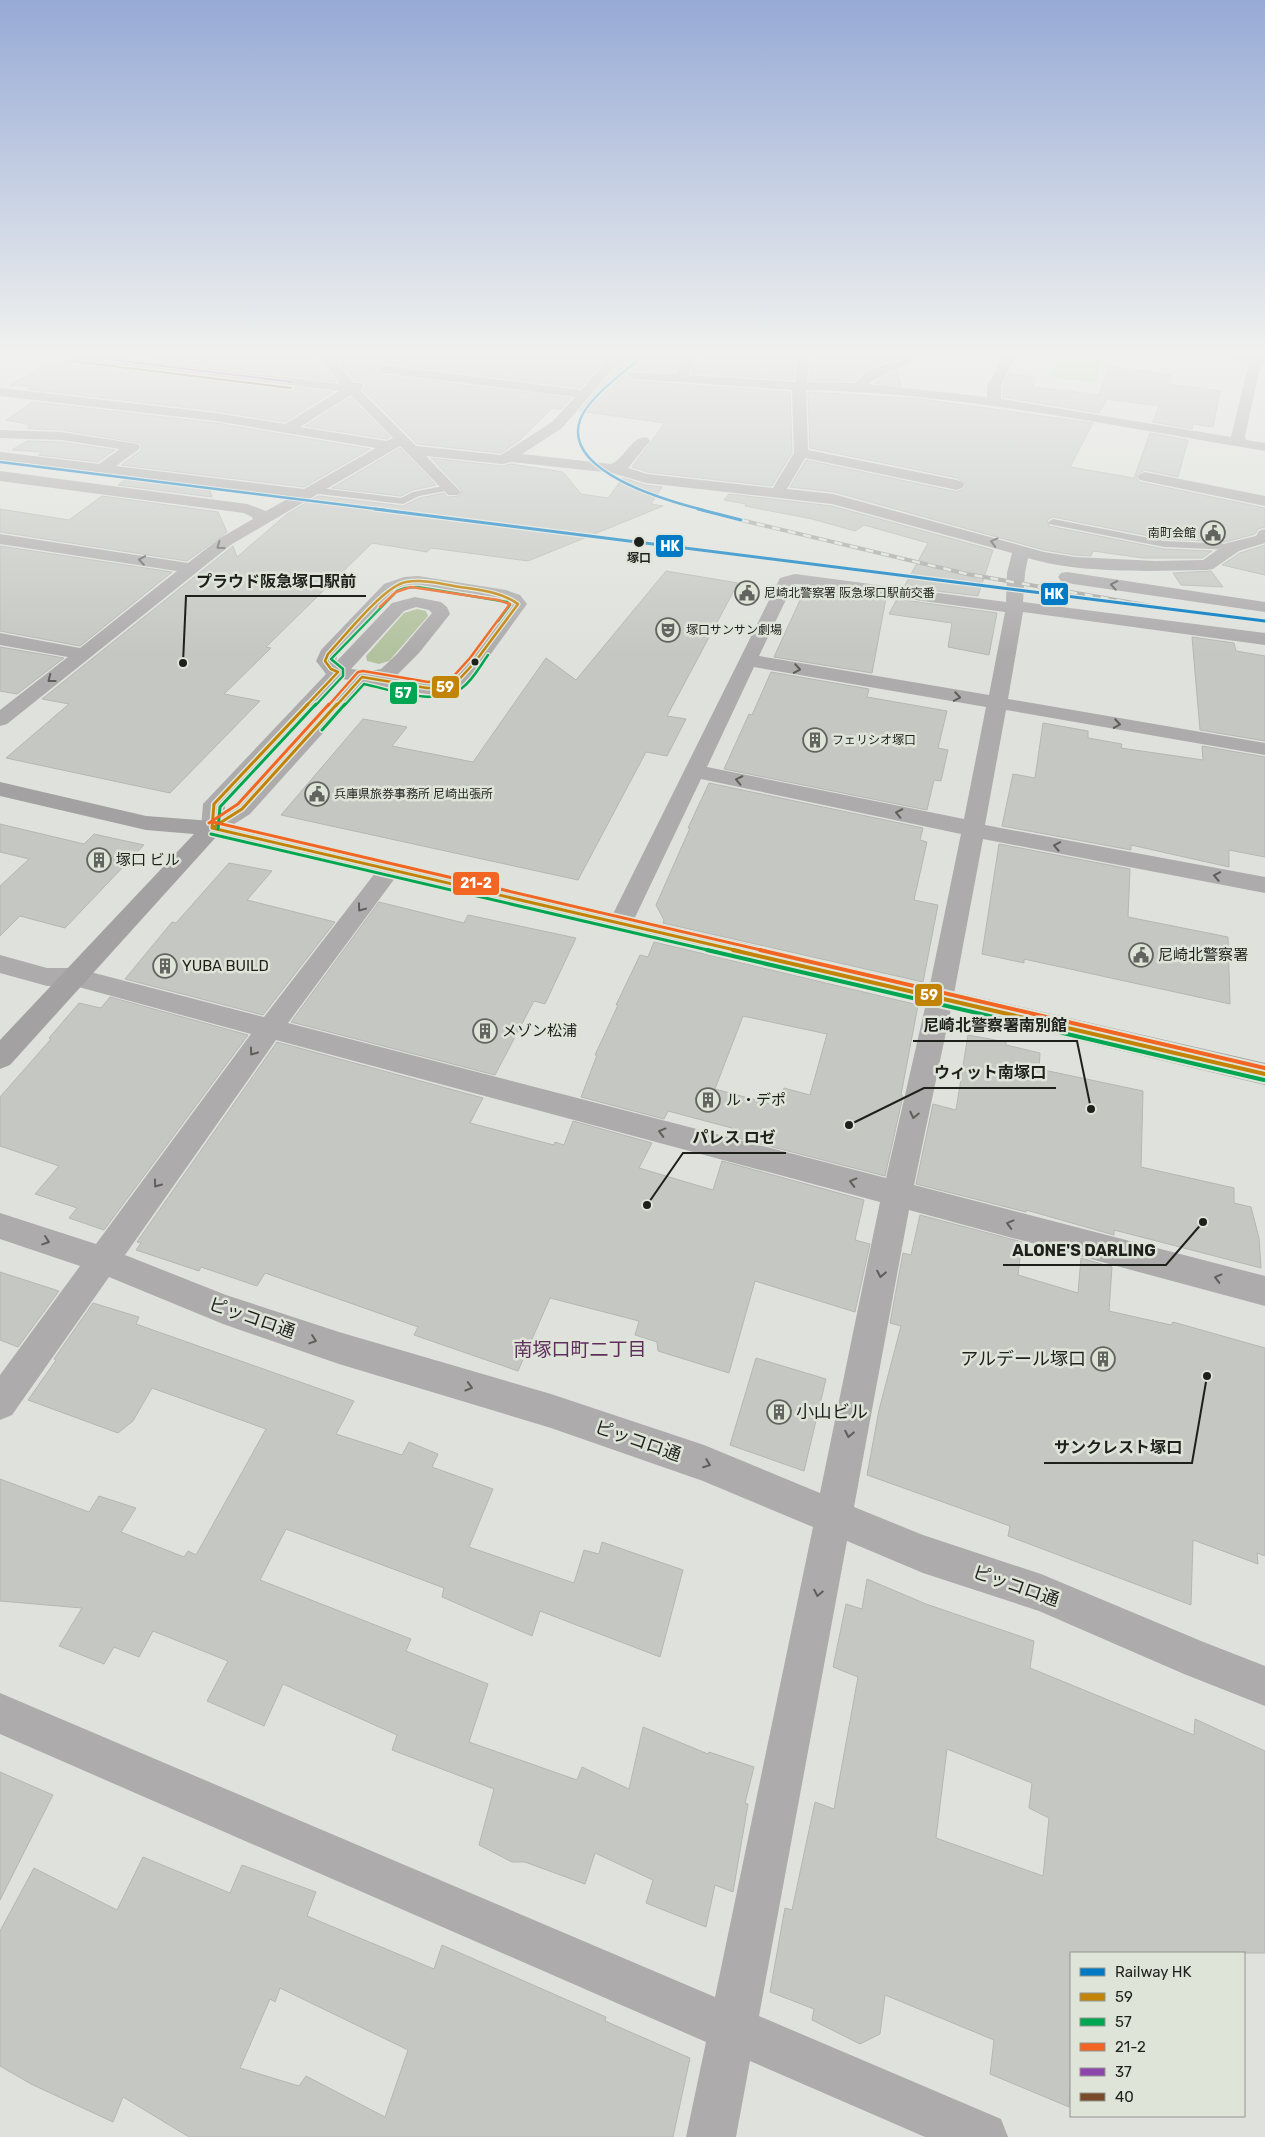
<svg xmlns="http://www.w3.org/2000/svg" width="1265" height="2137" font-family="Rubik,'Noto Sans JP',sans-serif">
  <rect width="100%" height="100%" fill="#dfe1dc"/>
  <path fill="#bfceac" d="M1058 355H1155L1153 360 1142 359 1140 363 1104 358 1095 383 1051 377Z"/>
  <path fill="#b2c29e" d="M417 609 426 611 428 616 389 661 379 664 367 661 366 656 404 613Z"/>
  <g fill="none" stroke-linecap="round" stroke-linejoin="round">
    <path fill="#bf9cbc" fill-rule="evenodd" d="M0 355H4L0 357Z"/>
  </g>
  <path fill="#c5c7c3" stroke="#b5b7b3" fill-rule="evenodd" d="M144 355H315L336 382 143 358Z
    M332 355H610L580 388 383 363 376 365 375 370 383 375 571 398 561 409 552 408 520 440 501 453 417 444 363 390 366 386 364 382 355 381Z
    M627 355H684L674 372 628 370 626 376 634 381 790 392 792 453 772 486 647 472 632 467 665 423 579 411Z
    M700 355H795L793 380 691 373Z
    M811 355H892L893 358 866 369 854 381 809 380Z
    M58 358 72 361 333 392 285 422 216 411 28 389 32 387 10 385Z
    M1109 366 1171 375 1169 384 1220 391 1213 427 1193 424 1192 429 1153 422 1159 406 1107 399 1099 413 1003 397V387L1009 374 1035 377 1033 387 1099 395Z
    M897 371 901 386 874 383 881 378Z
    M808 392 921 399 1093 423 1070 467 1134 478 1150 433 1188 440 1178 477 1145 470 1139 473 1136 478 1140 482 1265 508V527L1258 529 1255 534 1225 542 1164 539 1053 517 1047 520 1049 526 1164 549 1212 551 1202 558H1143L1093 551 1091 556 1075 555 1044 550 834 492 790 487 806 460 957 492 963 489 967 485 957 478 810 448Z
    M351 397 390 437 387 439 305 426Z
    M33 402 216 423 370 449 304 487 121 465 140 451 142 448 140 443 61 430 35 429 27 428 31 425 6 420Z
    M27 441 61 442 115 450 98 462 38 455 42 452 12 450Z
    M400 448 436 485 413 490 401 496 332 488Z
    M431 458 502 466 511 464 563 472 581 494 608 498 623 478 645 485 662 487 651 504 663 506 528 561 431 548 427 552 372 543 266 647 271 648 224 694 260 701 170 793 6 758 69 704 42 699 233 546 237 557 287 514 318 496 403 506 420 498 444 493 448 497 459 496 462 491Z
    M127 478 209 488 212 497 118 485Z
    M729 494 832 506 993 550 978 596 904 587 928 543 864 525 855 531 812 519 745 506 746 504 724 500Z
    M102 496 218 512 227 532 187 561 0 532V509L69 520Z
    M1265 545V575L1222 565 1240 553Z
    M0 546 172 572 80 646 0 631Z
    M666 571 738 583 667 716 686 719 667 756 646 752 578 880 281 815 363 719 407 727 392 746 473 762 546 658 576 680Z
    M1211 571 1223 587 1181 585 1173 573Z
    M806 587 886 598 872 673 774 657Z
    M897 599 997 613 989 655 948 647 952 623 889 614Z
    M1192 637 1234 643 1236 651 1265 656V741L1200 730Z
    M0 647 64 658 17 694 0 691Z
    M771 672 869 689 867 697 947 711 938 748 948 750 941 781 934 780 927 810 724 769 749 714 752 715Z
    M1043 723 1088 731V738L1122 744 1121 748 1203 760 1202 746 1265 757V857L1229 850V867L1131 845V850L1002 826 1013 774 1035 778Z
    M709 783 923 828 920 840 927 842 914 900 938 905 923 982 663 923 664 920 656 905 690 828H688Z
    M0 824 84 844 94 834 144 845 65 928 20 916 0 936V886L29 859 0 852Z
    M999 844 1130 869 1128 917 1228 937 1230 1004 1024 959V963L982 954Z
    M229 863 272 871 247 900 335 922 263 1015 125 979 172 922 176 923Z
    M379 902 464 923 468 915 576 938 545 1004 534 1001 495 1075 291 1022Z
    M654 942 918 1005 901 1095 903 1096 885 1176 730 1136 732 1128 668 1111 664 1119 581 1097 597 1055H595L618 1005H616L640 955 648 957ZM743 1016 827 1034 810 1095 784 1088 778 1106 715 1089Z
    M110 997 248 1035 104 1230 69 1218 77 1208 35 1194 59 1166 0 1146V1097L51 1039 49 1038 79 1003 101 1008Z
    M968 1035 1006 1042V1045L1040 1053 1039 1069 1143 1091 1141 1167 1234 1188V1203L1251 1207 1259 1238 1261 1268 1114 1230V1235L1026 1210V1212L916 1184 933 1104 956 1110Z
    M277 1042 483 1098 470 1123 554 1145 555 1142 564 1145 573 1121 652 1143 639 1168 713 1190 722 1161 864 1200 855 1240 870 1244 855 1312 755 1281 729 1373 658 1351 657 1342 635 1335 639 1321 550 1298 518 1371 414 1335 418 1327 265 1273 257 1286 201 1267 199 1271 136 1250 141 1243 137 1242Z
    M920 1215 1022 1242 1018 1275 1078 1293 1081 1258 1112 1267 1109 1311 1171 1325 1173 1322 1265 1348V1556L1257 1553 1258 1564 1193 1540 1191 1605 1008 1536 1010 1526 867 1475 879 1410 901 1326 890 1323 903 1253 911 1255Z
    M0 1272 59 1291 18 1347 0 1340Z
    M93 1303 139 1317 136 1324 354 1401 336 1434 402 1455 409 1442 438 1454 432 1467 493 1489 469 1547 574 1583 584 1550 599 1554 602 1542 683 1570 660 1657 540 1611 532 1636 442 1597 444 1588 286 1529 260 1580 411 1639 406 1651 488 1684 469 1742 577 1780 582 1767 629 1789 643 1727 708 1754 709 1752 754 1767 745 1803 748 1804 733 1892 715 1885 706 1927 646 1903 653 1880 595 1853 585 1884 525 1862H512L479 1845 494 1789 392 1750 397 1735 283 1684 264 1726 207 1701 228 1661 153 1631 139 1657 114 1647 104 1664 59 1646 82 1608 0 1601V1479L89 1512 99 1496 136 1508 121 1532 184 1557 188 1551 196 1555 266 1429 152 1388 133 1421 118 1433 28 1400 56 1360 54 1359Z
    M756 1358 826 1379 804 1471 730 1445Z
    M867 1579 926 1604 1034 1641 1030 1668 1194 1735 1195 1719 1265 1751V1953H1071V2066L1069 2107 990 2074 994 2040 885 1995 880 2034 860 2044 812 2020 814 2009 770 1992 785 1908 792 1910 815 1802 834 1809 858 1677 833 1667 846 1604 862 1609ZM947 1749 1032 1783 1029 1808 1049 1818 1043 1876 936 1838Z
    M0 1772 53 1795 0 1900Z
    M143 1857 230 1893 242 1865 316 1892 307 1916 434 1969 442 1945 606 2017 605 2021 690 2058 673 2137H189L123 2097 113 2122 31 2084 0 2066V1931L34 1868 117 1910ZM280 1988 408 2050 385 2117 306 2076 299 2086 240 2068 270 1999 275 2002Z"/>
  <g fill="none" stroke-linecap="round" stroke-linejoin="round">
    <path fill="#adabac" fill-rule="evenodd" d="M448 485 451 486V490L419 496 403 504 311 493 306 490 311 487 401 498 413 492Z
      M1053 519 1164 541 1233 544 1238 547 1233 550 1164 547 1049 524 1048 522Z"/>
    <path fill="#adabac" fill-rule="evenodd" d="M66 355H101L340 384 317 355H330L354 383H362L364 386 360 390 416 446 501 455 552 422 575 397 383 373 377 369 378 366 383 365 581 390 612 355H625L562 428 522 454 611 464C625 459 632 434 648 438L650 441 628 468 647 474 773 488 794 453 792 390 634 379 628 375 629 372 675 374 686 355H698L688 375 795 382 797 355H809L807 382 855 383 867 371 884 365 902 355H916C906 370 882 372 869 384L987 397V386L1004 355H1016L1001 386V399L1231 437 1249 362 1226 358 1224 355 1265 356V364L1261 363 1245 436 1246 440 1265 443V451C1113 426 960 393 806 390L808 450 957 480 962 482 965 485 962 488 957 490 805 458 787 489 833 494 1044 552 1075 557 1156 561 1203 560 1227 543 1256 536 1259 531 1265 529V543L1239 551 1213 569 1207 570C1153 571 1079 574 1028 558L1025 573 1023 602 1265 633V645L1023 612 1008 699 1265 743V755L1006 710 985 825 1265 877V893L983 839 953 999 914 1185 1265 1276V1306L909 1210 854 1507 923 1535 1041 1574 1201 1641 1265 1666V1706L1184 1674 1039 1611 923 1573 847 1541 759 2016 1001 2119 1008 2137H925L750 2061 736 2137H686L706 2042 0 1734V1693L715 1997 813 1527 703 1481 551 1428 339 1364 223 1324 109 1277 12 1415 0 1420V1375L80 1266 0 1239V1213L96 1244 251 1034 75 986H47L0 973V955L47 968H75L264 1017 382 864 390 861 398 864 402 869 398 874 288 1023 886 1178 927 999 961 834 701 779 629 930 620 932 611 930 608 924 780 578 795 574 1006 602 1007 573 1012 553 832 504 646 483 612 473 512 462 502 464 426 456 461 492 458 495H448L400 446 232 544 7 724 0 726V710L68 657 0 645V633L80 648 177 571 0 544V534L188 563 220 538 253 519 252 517 244 513 0 481V471L247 504 266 511 291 497 0 460V452L99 464 120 449 61 440 0 438V430L61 432 138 444 140 447 138 450 116 466 304 489 376 448 216 421 0 396V388L216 413 285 424 339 391 72 359 68 358ZM351 395 393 438 387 441 300 427ZM796 584 1005 612 989 695 759 656 793 585ZM754 667 986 707 964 819 707 767ZM276 1040 880 1202 820 1493 704 1445 551 1394 339 1332 226 1295 125 1255Z
      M1145 472 1265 496V506L1140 480 1137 477 1140 474Z
      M1067 572 1265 602V612L1073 584 1061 581 1058 577 1061 573Z
      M418 576 506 590 520 595 527 604 482 666 461 689 442 694H427L367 684 250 814 220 833 212 835 204 833 201 828 203 804 326 674 316 661 321 650 384 584 404 577ZM418 586 497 599 509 604 468 658 447 681 427 682 395 677 419 653 450 614 447 607 441 602 415 597 392 603 336 662 337 656 396 592 407 587ZM416 607 429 610 432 613 397 654 381 669 370 671 351 669 404 611ZM342 679 349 680 234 804 225 810V805Z"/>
    <path fill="#a3a1a2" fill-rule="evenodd" d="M0 782 146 816 212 821 1265 1063V1085L217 836 10 1065 0 1069V1040L194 834 146 830 0 796Z"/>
    <g stroke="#a7a7a5" stroke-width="4">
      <path id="rail" d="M741 520 967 574 1168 609"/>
    </g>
    <use href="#rail" stroke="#dfe4d9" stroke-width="2.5" stroke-dasharray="8" stroke-linecap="butt"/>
    <g stroke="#dfe4d9" stroke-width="5">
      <path id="bus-1-far2" d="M306 706 338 672 331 669 325 661 328 654C344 637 385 585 406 582 423 579 443 584 460 587 479 590 502 592 518 604L475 662 454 685 442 688H427L362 677 336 706"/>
    </g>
    <g stroke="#dfe4d9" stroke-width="6">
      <path id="bus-1-far1" d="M308 704 214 804 212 828 242 809 337 704
        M212 828 739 951"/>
    </g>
    <g stroke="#dfe4d9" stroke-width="8">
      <path id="bus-1" d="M733 950 1265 1074"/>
    </g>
    <g stroke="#dfe4d9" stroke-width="5">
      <path id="bus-2-far2" d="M315 706 343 676V669L331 659 397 591 405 588 418 587 507 602 510 605 498 621
        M344 706 364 684C393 690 435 707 462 688 473 680 480 666 488 655"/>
    </g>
    <g stroke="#dfe4d9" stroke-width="6">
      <path id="bus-2-far1" d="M322 730 345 704
        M218 829 220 807 316 704
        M211 834 712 951"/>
    </g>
    <g stroke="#dfe4d9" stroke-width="8">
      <path id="bus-2" d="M707 950 1264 1080"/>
    </g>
    <g stroke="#dfe4d9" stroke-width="5">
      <path id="bus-3-far2" d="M328 706 358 672 363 671 428 682 451 679 470 658 510 604 498 600 411 587 396 592 380 607"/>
    </g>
    <g stroke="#dfe4d9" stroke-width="6">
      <path id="bus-3-far1" d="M213 822 765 951
        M209 823 238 804 329 704"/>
    </g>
    <g stroke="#dfe4d9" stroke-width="8">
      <path id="bus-3" d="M760 950 1265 1068"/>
    </g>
    <g stroke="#dfe4d9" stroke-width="4">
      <path id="bus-4" d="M72 355 292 382"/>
    </g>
    <g stroke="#dfe4d9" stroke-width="4">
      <path id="bus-5" d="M71 361 291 388"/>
    </g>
    <use href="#bus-1-far2" stroke="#c18407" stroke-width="2.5"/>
    <use href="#bus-1-far1" stroke="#c18407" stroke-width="3"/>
    <use href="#bus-1" stroke="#c18407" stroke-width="4"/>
    <use href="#bus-2-far2" stroke="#00a651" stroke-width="2.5"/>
    <use href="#bus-2-far1" stroke="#00a651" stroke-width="3"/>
    <use href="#bus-2" stroke="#00a651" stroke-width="4"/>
    <use href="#bus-3-far2" stroke="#f26522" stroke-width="2.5"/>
    <use href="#bus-3-far1" stroke="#f26522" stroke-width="3"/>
    <use href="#bus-3" stroke="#f26522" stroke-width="4"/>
    <use href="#bus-4" stroke="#8e44ad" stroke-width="2"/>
    <use href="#bus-5" stroke="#7a4b2a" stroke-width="2"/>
    <g stroke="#dfe4d9" stroke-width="4.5">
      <path id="rail-1-far1" d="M644 355C625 372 589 396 580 420 562 472 668 501 703 510
        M0 462 385 510"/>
    </g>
    <g stroke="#dfe4d9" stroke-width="5.5">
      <path id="rail-1" d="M375 509 1265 621
        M698 509 741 520"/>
    </g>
    <use href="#rail-1-far1" stroke="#007ac4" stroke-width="2.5"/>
    <use href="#rail-1" stroke="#007ac4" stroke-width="3"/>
  </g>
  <defs><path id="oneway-chevron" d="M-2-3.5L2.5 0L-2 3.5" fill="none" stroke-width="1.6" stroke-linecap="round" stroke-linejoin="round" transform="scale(1.25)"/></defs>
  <g stroke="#5e5f5d">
    <use href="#oneway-chevron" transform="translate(994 542) rotate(-165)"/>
    <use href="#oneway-chevron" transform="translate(220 546) rotate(144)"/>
    <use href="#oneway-chevron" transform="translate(142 560) rotate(-172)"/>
    <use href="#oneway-chevron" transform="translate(1114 585) rotate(-170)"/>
    <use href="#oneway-chevron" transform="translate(797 669) rotate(10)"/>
    <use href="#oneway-chevron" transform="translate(51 679) rotate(142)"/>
    <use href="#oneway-chevron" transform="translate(957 697) rotate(10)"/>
    <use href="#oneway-chevron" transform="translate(1117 724) rotate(9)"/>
    <use href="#oneway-chevron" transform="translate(739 780) rotate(-168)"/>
    <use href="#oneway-chevron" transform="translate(899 813) rotate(-168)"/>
    <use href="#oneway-chevron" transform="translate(1057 846) rotate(-169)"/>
    <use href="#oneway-chevron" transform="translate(1217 876) rotate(-169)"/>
    <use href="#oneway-chevron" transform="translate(361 908) rotate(127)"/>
    <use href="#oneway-chevron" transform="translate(253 1052) rotate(126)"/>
    <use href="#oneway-chevron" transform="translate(914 1115) rotate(103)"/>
    <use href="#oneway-chevron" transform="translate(662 1132) rotate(-165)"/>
    <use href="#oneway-chevron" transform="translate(853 1182) rotate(-165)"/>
    <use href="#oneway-chevron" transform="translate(157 1184) rotate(126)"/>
    <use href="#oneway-chevron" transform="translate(1010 1224) rotate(-165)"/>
    <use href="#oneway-chevron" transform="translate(46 1241) rotate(19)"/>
    <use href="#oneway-chevron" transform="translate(881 1274) rotate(101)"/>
    <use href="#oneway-chevron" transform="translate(1218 1278) rotate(-165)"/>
    <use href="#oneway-chevron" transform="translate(313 1340) rotate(19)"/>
    <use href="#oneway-chevron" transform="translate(469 1387) rotate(16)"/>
    <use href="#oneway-chevron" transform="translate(849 1434) rotate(101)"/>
    <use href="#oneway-chevron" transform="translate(707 1464) rotate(21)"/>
    <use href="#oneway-chevron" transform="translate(818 1593) rotate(101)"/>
  </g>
  <linearGradient id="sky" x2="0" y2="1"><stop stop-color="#97aad6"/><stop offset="0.54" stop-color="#f1f2ef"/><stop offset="1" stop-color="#f1f2ef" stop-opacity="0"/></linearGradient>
  <rect width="1265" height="654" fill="url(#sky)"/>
  <defs>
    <g id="civic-ring" transform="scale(1.25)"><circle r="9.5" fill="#dfe4d9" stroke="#62645f" stroke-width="1.5"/><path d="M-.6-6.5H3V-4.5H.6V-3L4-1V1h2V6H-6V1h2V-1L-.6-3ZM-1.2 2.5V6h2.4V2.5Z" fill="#62645f"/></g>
    <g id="theatre-ring" transform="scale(1.25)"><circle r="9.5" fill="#dfe4d9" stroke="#62645f" stroke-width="1.5"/><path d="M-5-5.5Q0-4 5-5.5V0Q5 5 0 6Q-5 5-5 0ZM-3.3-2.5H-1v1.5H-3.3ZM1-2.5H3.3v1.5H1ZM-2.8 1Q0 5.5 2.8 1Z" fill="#62645f"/></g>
    <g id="building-ring" transform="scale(1.25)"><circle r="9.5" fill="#dfe4d9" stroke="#62645f" stroke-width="1.5"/><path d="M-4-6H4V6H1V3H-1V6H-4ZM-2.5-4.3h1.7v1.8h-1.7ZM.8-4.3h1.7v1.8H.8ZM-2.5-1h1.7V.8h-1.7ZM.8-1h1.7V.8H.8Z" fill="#62645f"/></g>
  </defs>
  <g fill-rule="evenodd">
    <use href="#civic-ring" x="1213" y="533"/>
    <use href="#civic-ring" x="747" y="593"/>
    <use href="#theatre-ring" x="668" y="630"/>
    <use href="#building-ring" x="815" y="740"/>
    <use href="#civic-ring" x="317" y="794"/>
    <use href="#building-ring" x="99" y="860"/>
    <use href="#civic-ring" x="1141" y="955"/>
    <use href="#building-ring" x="165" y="966"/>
    <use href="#building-ring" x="485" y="1031"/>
    <use href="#building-ring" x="708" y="1100"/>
    <use href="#building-ring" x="1103" y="1359"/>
    <use href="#building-ring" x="779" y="1412"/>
  </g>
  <g fill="#1e201c" stroke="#dfe4d9" stroke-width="2">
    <circle cx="639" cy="542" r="6"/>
    <circle cx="475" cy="662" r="4.5"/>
  </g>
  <g text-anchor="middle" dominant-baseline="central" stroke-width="5" stroke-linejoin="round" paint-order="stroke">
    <g font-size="12" fill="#1e201c" stroke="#dfe4d9" text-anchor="start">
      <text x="1196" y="533" text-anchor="end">南町会館</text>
      <text x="764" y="593">尼崎北警察署 阪急塚口駅前交番</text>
      <text x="686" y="630">塚口サンサン劇場</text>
      <text x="832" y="740">フェリシオ塚口</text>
      <text x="334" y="794">兵庫県旅券事務所 尼崎出張所</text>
    </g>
    <g font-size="12" font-weight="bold" fill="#1e201c" stroke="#dfe4d9">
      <text x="639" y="558">塚口</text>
    </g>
    <g font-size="15" fill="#1e201c" stroke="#dfe4d9" text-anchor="start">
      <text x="116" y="860">塚口 ビル</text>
      <text x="1158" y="955">尼崎北警察署</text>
      <text x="182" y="966">YUBA BUILD</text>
      <text x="502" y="1031">メゾン松浦</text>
      <text x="726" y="1100">ル・デポ</text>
    </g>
    <g font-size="18" fill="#1e201c" stroke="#dfe4d9">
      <text transform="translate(252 1318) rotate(19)">ピッコロ通</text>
      <text transform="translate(638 1441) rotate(19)">ピッコロ通</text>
      <text transform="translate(1016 1586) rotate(19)">ピッコロ通</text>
    </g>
    <g font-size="18" fill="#1e201c" stroke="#dfe4d9" text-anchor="end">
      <text x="1086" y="1359">アルデール塚口</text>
      <text x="796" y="1412" text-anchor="start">小山ビル</text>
    </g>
    <g font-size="19" fill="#5f2d5e" stroke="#dfe4d9">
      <text x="580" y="1349">南塚口町二丁目</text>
    </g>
  </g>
  <path fill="none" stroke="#1e201c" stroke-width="2" d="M183 663L186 596H366M1091 1109L1077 1041H913M849 1125L924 1088H1056M647 1205L683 1153H786M1203 1222L1166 1265H1003M1207 1376L1192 1463H1044"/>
  <g fill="#1e201c" stroke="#dfe4d9" stroke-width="2">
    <circle cx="183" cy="663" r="5"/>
    <circle cx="1091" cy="1109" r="5"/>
    <circle cx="849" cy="1125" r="5"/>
    <circle cx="647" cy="1205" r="5"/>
    <circle cx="1203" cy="1222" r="5"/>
    <circle cx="1207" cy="1376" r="5"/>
  </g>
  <g font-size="16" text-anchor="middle" font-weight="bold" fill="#1e201c" stroke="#dfe4d9" stroke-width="5" stroke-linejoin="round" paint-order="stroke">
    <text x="276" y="587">プラウド阪急塚口駅前</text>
    <text x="995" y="1031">尼崎北警察署南別館</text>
    <text x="990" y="1078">ウィット南塚口</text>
    <text x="734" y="1143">パレス ロゼ</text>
    <text x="1084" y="1256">ALONE'S DARLING</text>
    <text x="1118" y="1453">サンクレスト塚口</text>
  </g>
  <g stroke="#dfe4d9" stroke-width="2">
    <rect x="655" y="534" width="29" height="24" rx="5" fill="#007ac4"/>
    <rect x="1040" y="582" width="29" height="24" rx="5" fill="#007ac4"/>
    <rect x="431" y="675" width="29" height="24" rx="5" fill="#c18407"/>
    <rect x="389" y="681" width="29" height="24" rx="5" fill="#00a651"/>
    <rect x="452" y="871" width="48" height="25" rx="5" fill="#f26522"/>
    <rect x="914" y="983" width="29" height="24" rx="5" fill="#c18407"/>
  </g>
  <g font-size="14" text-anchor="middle" font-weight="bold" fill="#fff">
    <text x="670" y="551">HK</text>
    <text x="1054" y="599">HK</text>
    <text x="445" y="692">59</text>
    <text x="403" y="698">57</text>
    <text x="476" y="888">21-2</text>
    <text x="929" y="1000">59</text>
  </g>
  <rect x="1070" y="1952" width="175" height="165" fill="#dfe4d9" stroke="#92968d"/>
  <rect x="1080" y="1968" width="25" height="8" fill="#007ac4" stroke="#92968d"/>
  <text x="1115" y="1977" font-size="15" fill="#1e201c">Railway HK</text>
  <rect x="1080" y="1993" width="25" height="8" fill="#c18407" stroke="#92968d"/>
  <text x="1115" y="2002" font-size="15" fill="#1e201c">59</text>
  <rect x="1080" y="2018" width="25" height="8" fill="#00a651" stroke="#92968d"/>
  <text x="1115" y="2027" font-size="15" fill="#1e201c">57</text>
  <rect x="1080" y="2043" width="25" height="8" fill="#f26522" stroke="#92968d"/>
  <text x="1115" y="2052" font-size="15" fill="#1e201c">21-2</text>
  <rect x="1080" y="2068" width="25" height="8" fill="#8e44ad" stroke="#92968d"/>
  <text x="1115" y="2077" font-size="15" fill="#1e201c">37</text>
  <rect x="1080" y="2093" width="25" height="8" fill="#7a4b2a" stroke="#92968d"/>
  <text x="1115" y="2102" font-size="15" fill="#1e201c">40</text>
</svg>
